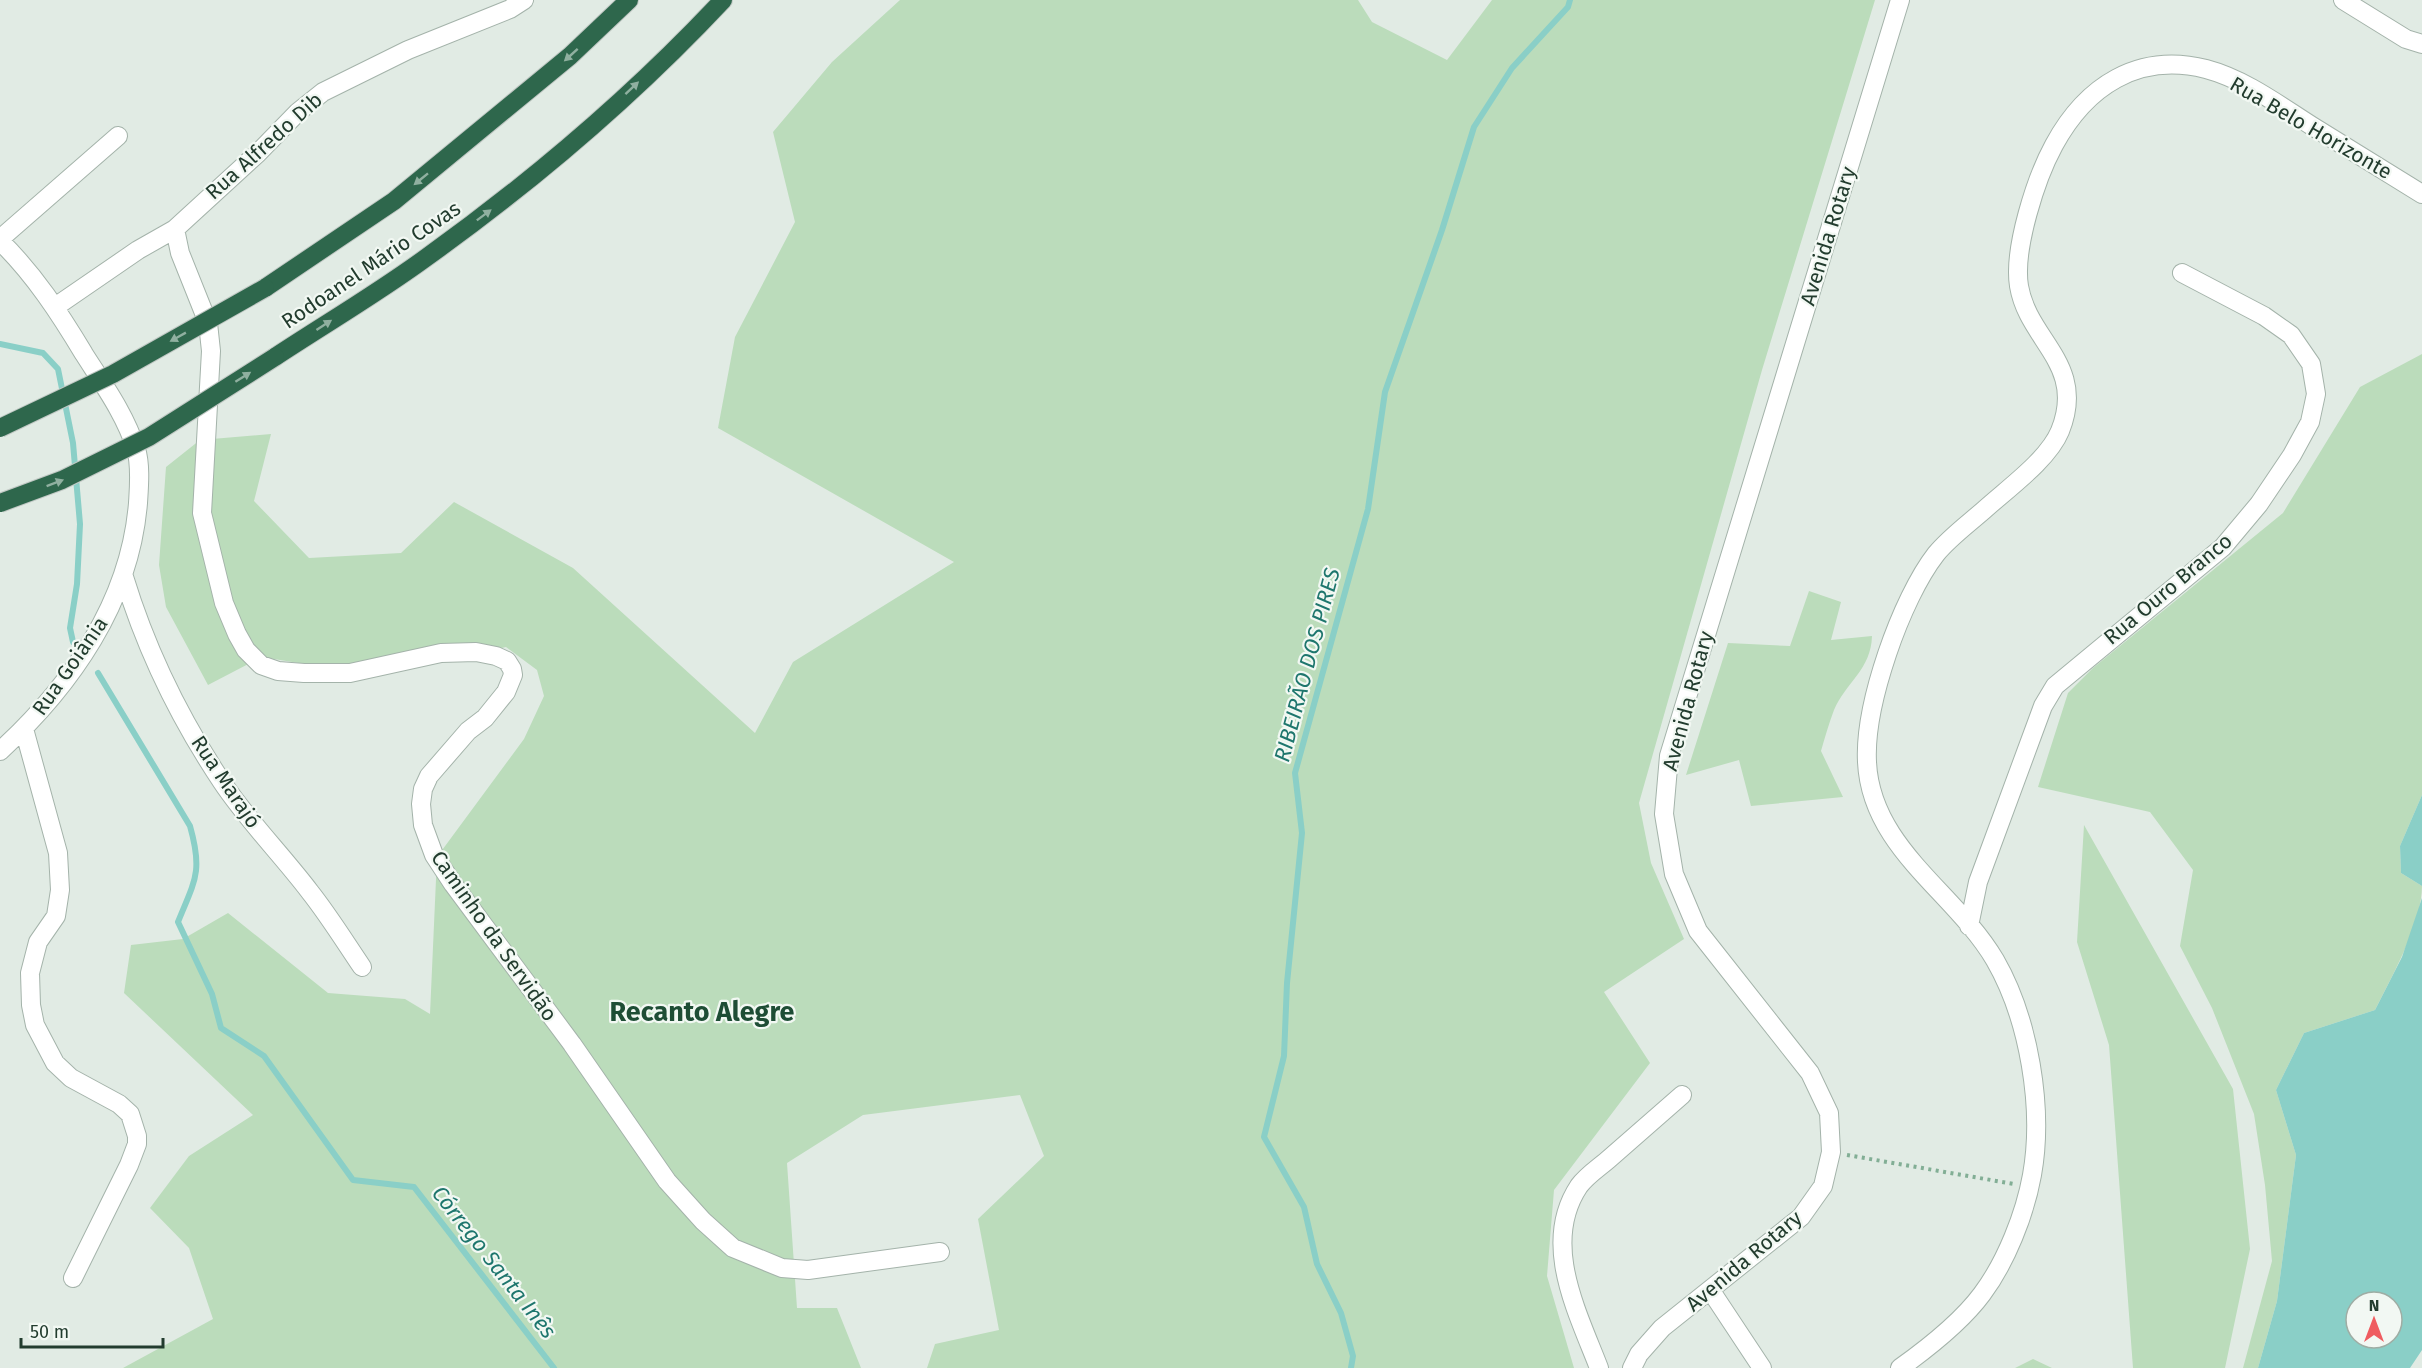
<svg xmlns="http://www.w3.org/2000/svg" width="2422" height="1368" font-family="'Fira Sans',sans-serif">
  <rect width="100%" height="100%" fill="#e1ebe4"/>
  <path fill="#bbdcbb" d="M900 0H1358L1372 22 1447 60 1492 0H1875L1762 370 1639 803 1651 863 1684 939 1604 992 1650 1063 1554 1190 1547 1276 1574 1368H927L935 1344 999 1330 978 1219 1044 1156 1020 1095 863 1115 787 1163 797 1308H837L861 1368H123L213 1319 189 1248 150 1208 189 1156 253 1115 124 993 131 945 183 939 228 913 328 993 405 999 430 1014 437 857 524 739 544 696 537 670 506 647 377 676 262 657 208 685 166 607 159 565 166 467 200 440 271 434 254 501 309 558 401 553 454 502 573 568 755 733 793 662 954 562 718 428 735 337 795 222 773 132 832 62Z
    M2422 354V795L2400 846 2401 873 2422 886C2422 923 2392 976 2375 1010L2304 1033 2276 1090 2296 1155 2277 1301 2258 1368H2243L2272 1261 2265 1185 2254 1114 2212 1008 2180 946 2193 870 2150 812 2038 787 2068 693 2093 668 2283 513 2360 387Z
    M1809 591 1841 602 1831 640 1872 636C1871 670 1846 682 1834 710 1829 723 1825 737 1821 751L1843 797 1751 806 1739 760 1686 775 1728 643 1790 646Z
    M2084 825 2233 1089 2250 1249 2225 1368H2133L2109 1045 2077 942Z
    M2033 1359 2052 1368H2015Z"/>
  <path fill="#8acfc7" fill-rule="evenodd" d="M2422 795V886L2401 873 2400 846Z
    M2422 898V1350L2410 1368H2258L2277 1301 2296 1155 2276 1090 2304 1033 2375 1010 2402 957ZM2356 1302H2392V1338H2356Z"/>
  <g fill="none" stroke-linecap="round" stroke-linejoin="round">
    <path stroke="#8acfc7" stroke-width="6" d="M0 344 43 353 58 369 73 443 80 524 77 584 70 628 73 642
      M98 673 190 826C203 872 195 880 178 922L212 994 221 1028 264 1056 353 1180 414 1187 554 1368
      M1351 1368 1353 1356 1341 1313 1317 1264 1304 1207 1264 1137 1284 1056 1287 983 1302 833 1295 773 1368 509 1385 392 1442 230 1474 127 1512 68 1568 7 1570 0"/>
    <g stroke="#a4b3aa" stroke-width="20">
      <path id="minor" d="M2343 0 2406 39 2422 44
        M175 229 180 253 208 323 211 351 202 513 224 603 237 634 246 650 261 665 278 671 304 673H350L441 653 476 652 496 656 507 661 512 669 513 675 506 692 485 718 468 731 429 776 423 789 421 804 423 825 434 855 453 884 572 1044 667 1181 703 1221 733 1248 782 1268 808 1270 940 1252
        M0 239 118 136
        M0 241C34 274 60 314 84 354 103 384 125 414 136 449 141 465 139 487 138 503 130 602 71 686 0 751
        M55 307 138 250 175 229 258 153 298 112 323 92 408 50 510 9 524 0
        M124 577C146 649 180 719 222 782 248 821 282 855 310 892 329 916 345 942 362 967
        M24 729 58 853 60 890 56 916 38 942 30 973 31 1005 35 1025 55 1063 71 1078 119 1104 130 1114 137 1136V1144L129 1165 73 1278
        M1969 926 1978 882 2043 706 2055 686 2223 547 2259 504 2292 455 2310 422 2316 394 2311 364 2291 335 2264 316 2182 273
        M1711 1291 1762 1368
        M1599 1368C1577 1311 1541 1243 1579 1186 1587 1175 1600 1167 1610 1158 1634 1137 1658 1116 1682 1095
        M1632 1368 1639 1354 1662 1328 1801 1217 1823 1186 1831 1152 1829 1113 1810 1073 1698 931 1674 874 1664 814 1669 756 1900 0
        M1900 1368C1928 1348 1962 1321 1982 1294 2006 1262 2025 1214 2032 1175 2044 1108 2029 1019 1995 960 1955 892 1871 848 1867 762 1864 705 1901 599 1936 554 1949 538 1968 524 1984 510 2007 489 2048 460 2060 431 2087 364 2028 341 2019 286 2013 249 2036 178 2054 145 2086 86 2138 52 2206 69 2244 79 2279 105 2312 126 2348 148 2385 171 2422 194"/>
    </g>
    <g stroke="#c1c8c4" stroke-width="20">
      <path id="highway" d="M265 288 394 201 570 56 629 0
        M275 357C325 324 378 293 427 257 533 181 634 95 723 0"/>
    </g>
    <path stroke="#82ae95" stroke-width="4" stroke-dasharray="3 4.5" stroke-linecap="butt" d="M1847 1155 2014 1184"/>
    <use href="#minor" stroke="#fff" stroke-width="18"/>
    <use href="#highway" stroke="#2e674c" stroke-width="18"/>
    <g stroke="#c1c8c4" stroke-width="20" stroke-linecap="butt">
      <path id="highway-bridge" d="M0 428 113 374 265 288
        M0 503 62 480 149 437 275 357"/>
    </g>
    <use href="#highway-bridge" stroke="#2e674c" stroke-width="18"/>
  </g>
  <defs><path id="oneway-solid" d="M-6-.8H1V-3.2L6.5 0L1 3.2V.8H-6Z" transform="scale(1.5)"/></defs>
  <g fill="#90b0a0">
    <use href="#oneway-solid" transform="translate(571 55) rotate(138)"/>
    <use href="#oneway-solid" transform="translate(632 88) rotate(-43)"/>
    <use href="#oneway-solid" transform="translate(421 179) rotate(141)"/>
    <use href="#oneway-solid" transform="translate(484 215) rotate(-37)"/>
    <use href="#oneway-solid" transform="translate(324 325) rotate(-33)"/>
    <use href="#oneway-solid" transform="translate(178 337) rotate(151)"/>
    <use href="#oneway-solid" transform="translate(243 377) rotate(-32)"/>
    <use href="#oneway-solid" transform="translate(55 483) rotate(-21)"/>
  </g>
  <g text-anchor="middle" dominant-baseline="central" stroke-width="4.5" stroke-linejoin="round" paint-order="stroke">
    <g font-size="21" fill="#223c2e" stroke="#f2f8f3">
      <text transform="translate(2311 128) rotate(30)">Rua Belo Horizonte</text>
      <text transform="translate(264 146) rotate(-42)">Rua Alfredo Dib</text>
      <text transform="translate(1828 236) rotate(-73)">Avenida Rotary</text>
      <text transform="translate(371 265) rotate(-34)">Rodoanel Mário Covas</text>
      <text transform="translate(2168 589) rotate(-40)">Rua Ouro Branco</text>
      <text transform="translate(70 666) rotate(-55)">Rua Goiânia</text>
      <text transform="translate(1688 701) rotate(-75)">Avenida Rotary</text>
      <text transform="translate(226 782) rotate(56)">Rua Marajó</text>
      <text transform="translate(494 936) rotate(55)">Caminho da Servidão</text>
      <text transform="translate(1744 1261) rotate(-40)">Avenida Rotary</text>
    </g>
    <g font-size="22" font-style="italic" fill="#1e766d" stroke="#f2f8f3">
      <text transform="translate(1307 665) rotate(-75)">RIBEIRÃO DOS PIRES</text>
      <text transform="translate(494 1262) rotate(52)">Córrego Santa Inês</text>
    </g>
    <g font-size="27" font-weight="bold" fill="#1e4d35" stroke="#f2f8f3">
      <text x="702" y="1012">Recanto Alegre</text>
    </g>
  </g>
  <g transform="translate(2374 1320)"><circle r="28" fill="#f2f8f3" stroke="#9fada4" stroke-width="1.5"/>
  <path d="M0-4.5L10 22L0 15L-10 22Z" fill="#ef5c60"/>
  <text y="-9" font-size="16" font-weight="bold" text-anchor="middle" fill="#223c2e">N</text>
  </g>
  <path d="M21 1338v9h142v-9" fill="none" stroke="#223c2e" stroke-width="3"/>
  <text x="30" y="1338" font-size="18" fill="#223c2e" stroke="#f2f8f3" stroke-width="4.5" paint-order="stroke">50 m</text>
</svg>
